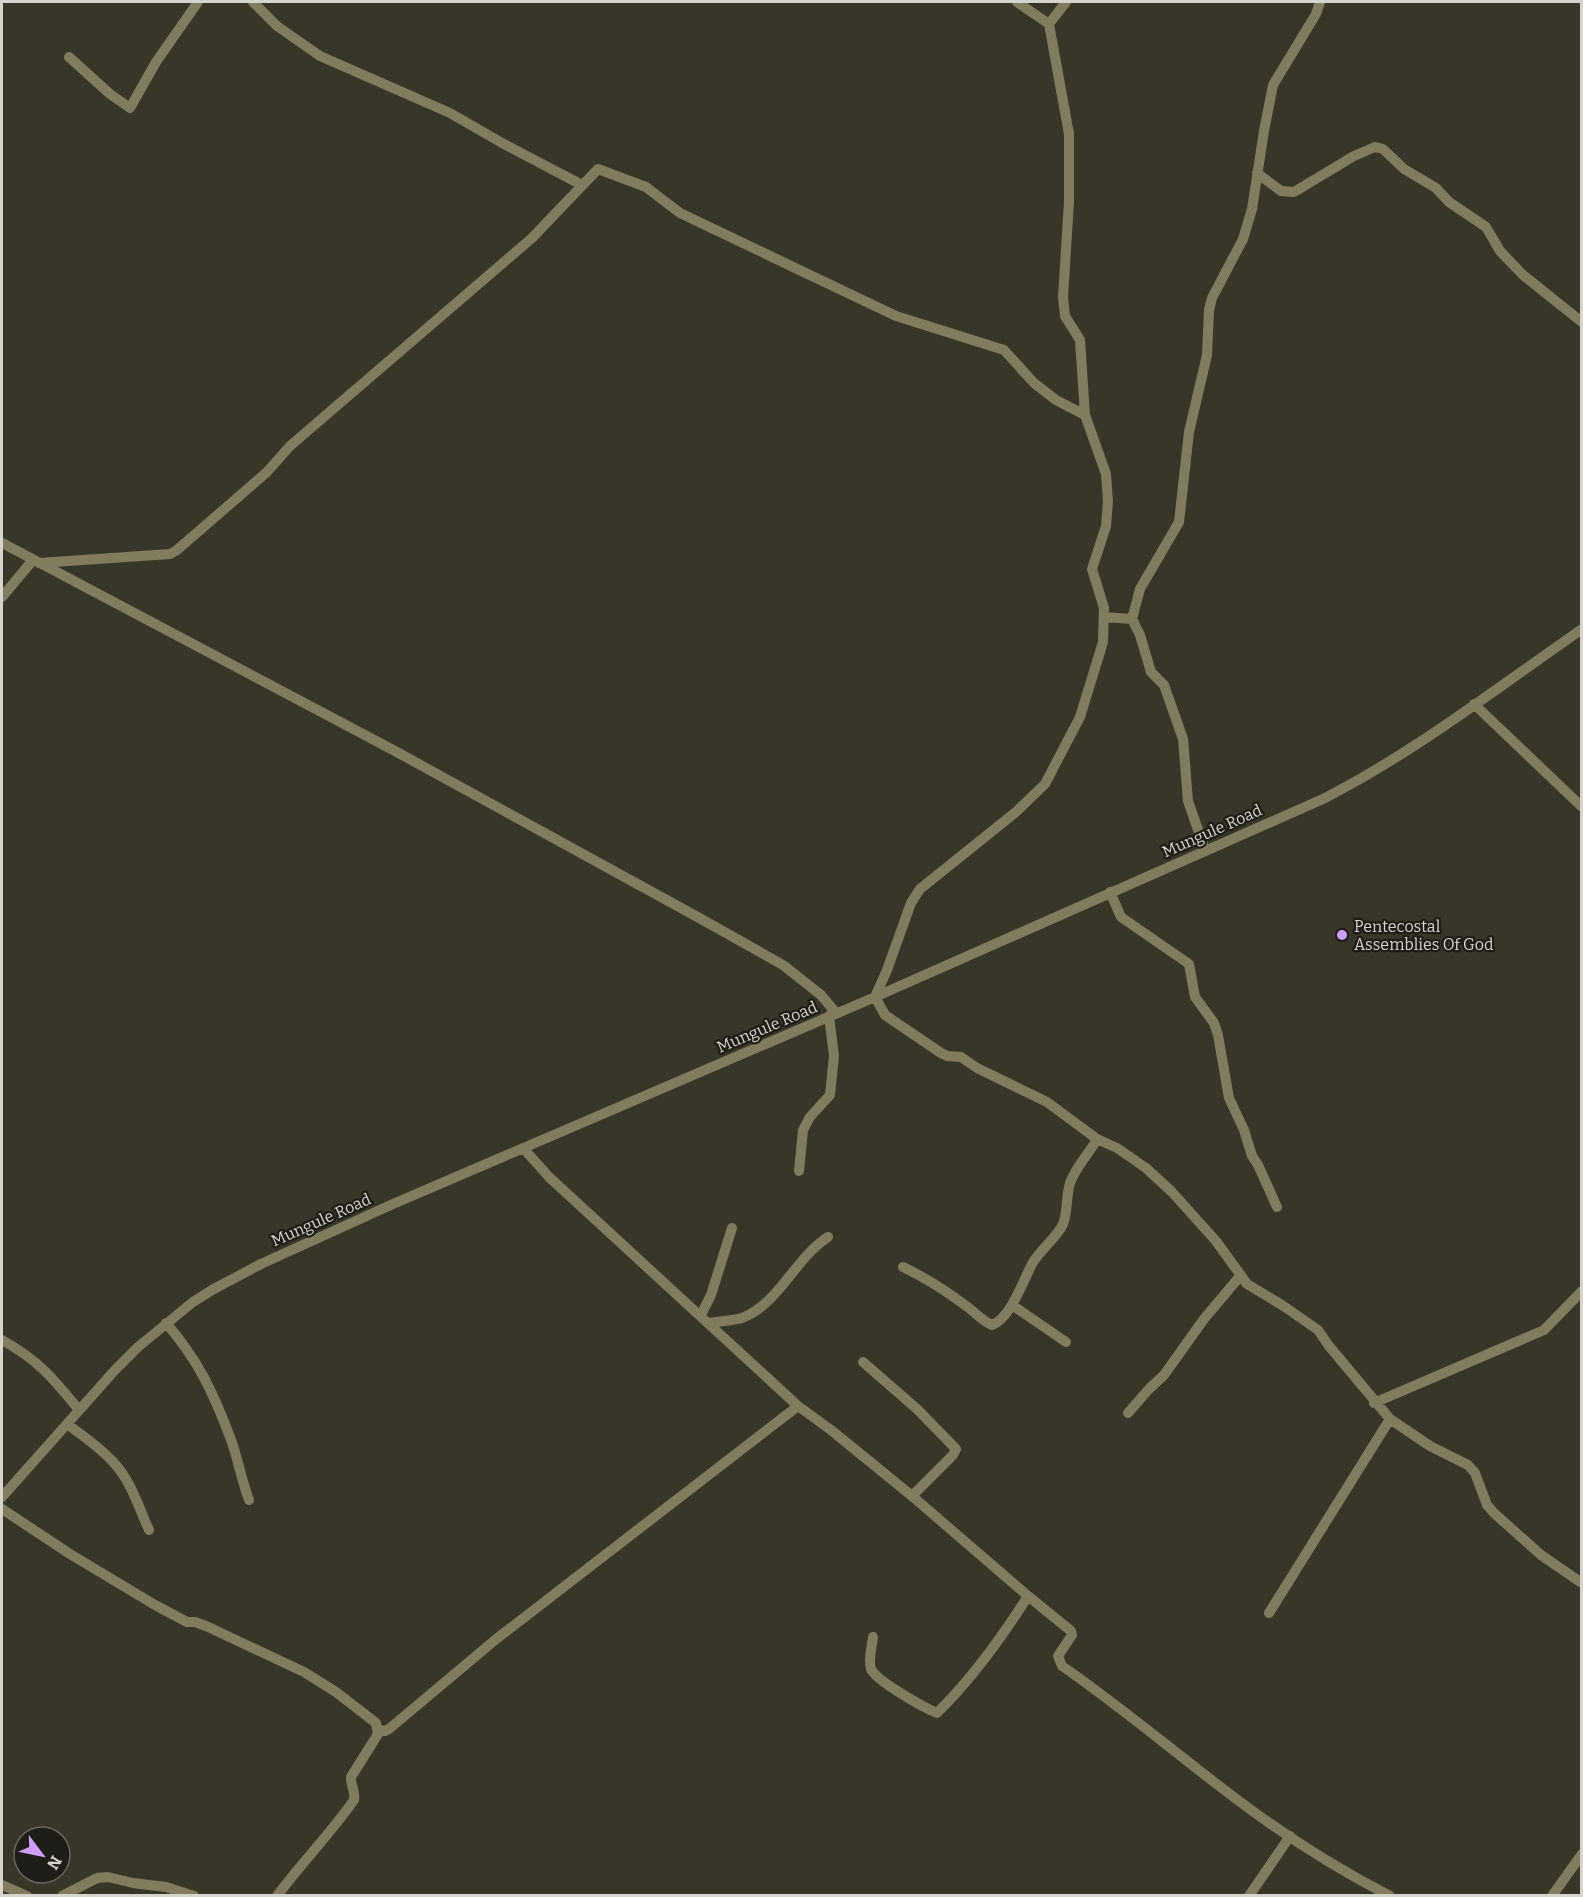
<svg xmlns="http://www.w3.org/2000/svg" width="1583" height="1897" font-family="Bitter,serif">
  <rect width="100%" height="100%" fill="#383628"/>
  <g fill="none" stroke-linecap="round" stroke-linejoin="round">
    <path stroke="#827c5e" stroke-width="10" d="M253 2 277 26 320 56 450 113 502 143 582 185
      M1017 2 1049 24 1069 134V202L1063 297 1065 316 1080 340 1085 415 1106 474 1108 501 1106 526 1092 569 1104 608 1103 642 1080 717 1045 784 1016 812 920 889 911 903 887 970 875 997 885 1015 941 1053 947 1056 961 1057 977 1068 1047 1102 1097 1139 1117 1148 1146 1168 1172 1192 1216 1241 1247 1284 1282 1305 1318 1330 1329 1346 1390 1419 1430 1446 1468 1465 1475 1473 1487 1505 1494 1513 1541 1555 1582 1583
      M1049 24 1066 2
      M69 57 110 94 130 108 156 62 198 2
      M1257 173 1281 191 1294 192 1354 156 1375 147 1383 149 1404 169 1436 188 1449 202 1486 227 1500 251 1523 275 1582 322
      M2 543 395 751 703 920 783 965 821 995 836 1013
      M39 563 170 554 177 550 267 472 290 446 532 238 598 169 646 187 680 213 896 316 1004 350 1034 383 1056 400 1085 415
      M2 597 33 560
      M1104 617 1132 619
      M1474 704 1582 807
      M1205 850 1188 801 1183 739 1164 685 1151 672 1140 635 1132 619 1140 589 1179 522 1189 432 1207 355 1209 310 1212 298 1243 239 1252 209 1264 131 1273 85 1316 14 1320 2
      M1110 892 1121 917 1189 964 1195 997 1214 1023 1218 1035 1229 1098 1244 1130 1252 1156 1258 1165 1277 1207
      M523 1148 549 1177 798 1406 831 1430 912 1496 1028 1596 1071 1631 1072 1635 1058 1656 1062 1666C1123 1708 1180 1757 1239 1801 1287 1837 1337 1869 1390 1896
      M799 1171 803 1130 810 1117 830 1095 834 1056 829 1016
      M903 1267C924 1277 946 1291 965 1305 975 1312 981 1320 992 1325 1010 1319 1023 1281 1032 1264 1039 1251 1059 1235 1063 1224 1068 1211 1066 1196 1070 1183 1076 1166 1089 1154 1097 1139
      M1012 1305 1066 1342
      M701 1315 711 1295 732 1228
      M166 1323C198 1360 213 1392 230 1437 238 1458 241 1479 249 1500
      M709 1323C720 1321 732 1321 742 1318 780 1303 795 1258 828 1237
      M2 1340C38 1360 53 1378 79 1410
      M863 1362 917 1409 956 1449 953 1455 912 1496
      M1374 1403 1544 1330 1582 1291
      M1128 1413 1149 1389 1164 1375 1204 1319 1241 1275
      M67 1424C83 1436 101 1448 114 1463 131 1481 139 1508 149 1530
      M2 1497 115 1370 138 1347 193 1302 212 1290 261 1264 393 1204 875 997 1323 799C1415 752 1497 688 1582 629
      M2 1509 70 1554 155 1605 187 1622H195L206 1626 304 1672 336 1692 376 1723 378 1734 351 1777C350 1785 356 1792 354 1800 331 1833 302 1862 277 1896
      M1269 1613 1390 1419
      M873 1637C872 1646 868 1660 871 1669 876 1681 925 1708 937 1713 972 1679 1002 1637 1028 1596
      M379 1730 385 1731 389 1729 495 1640 798 1406
      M2 1885 27 1896
      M62 1896 97 1878 108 1877 133 1883 166 1887 194 1896
      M1249 1896 1290 1836
      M1552 1896 1582 1854"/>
  </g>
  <circle fill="#d19dfe" stroke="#1e1d17" stroke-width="2" cx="1342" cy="935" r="6"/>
  <g text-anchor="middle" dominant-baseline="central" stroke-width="4.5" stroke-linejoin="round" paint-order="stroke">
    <g font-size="16" fill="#d6d4cc" stroke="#1e1d17">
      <text transform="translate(1212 831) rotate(-24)">Mungule Road</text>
      <text transform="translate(767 1027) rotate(-23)">Mungule Road</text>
      <text transform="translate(321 1220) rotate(-24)">Mungule Road</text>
    </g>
    <g font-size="16" fill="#d6d4cc" stroke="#1e1d17" text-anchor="start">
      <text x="1354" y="926">Pentecostal<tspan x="1354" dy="18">Assemblies Of God</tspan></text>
    </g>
  </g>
  <rect width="1583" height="1897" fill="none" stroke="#d6d4cc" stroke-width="6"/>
  <g transform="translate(42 1855) rotate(122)"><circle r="28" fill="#1e1d17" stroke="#68665f" stroke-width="1.5"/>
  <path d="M0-4.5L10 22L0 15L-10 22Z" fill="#d19dfe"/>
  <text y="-9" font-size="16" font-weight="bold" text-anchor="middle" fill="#d6d4cc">N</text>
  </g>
</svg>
